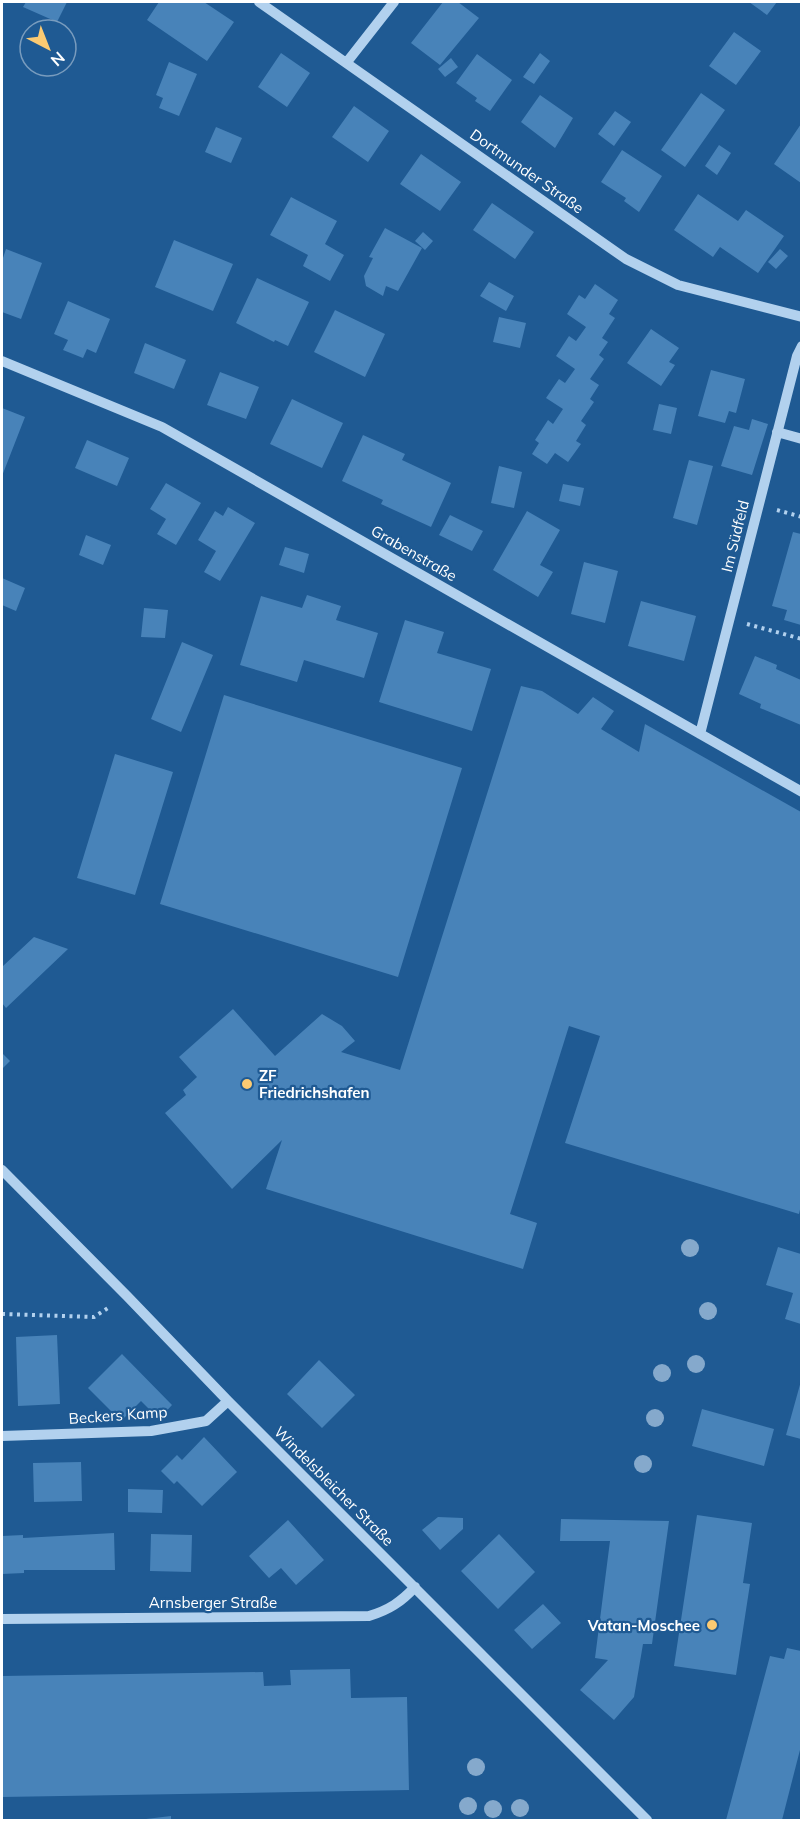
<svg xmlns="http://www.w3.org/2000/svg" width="803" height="1822" font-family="Mulish,sans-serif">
  <rect width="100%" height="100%" fill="#1f5a93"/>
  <path fill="#4883b9" d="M26 2H67L57 22 23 7Z
    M159 2H204L234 22 207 61 147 20Z
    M443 2H458L479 18 440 65 411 43Z
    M749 2H777L767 15Z
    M734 32 761 51 736 85 709 66Z
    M281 53 310 73 287 107 258 87Z
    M540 53 550 61 534 84 523 77Z
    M477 54 512 80 490 111 475 101 477 98 456 83Z
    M451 58 458 67 445 77 438 69Z
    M169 62 197 74 179 116 159 108 163 98 156 95Z
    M701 93 725 110 685 167 661 150Z
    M540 95 573 118 555 148 521 122Z
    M354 106 389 131 368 162 332 137Z
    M615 111 631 122 614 146 598 134Z
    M801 124V183L774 164Z
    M216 127 242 138 231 163 205 152Z
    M719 145 731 153 717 175 705 166Z
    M622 150 662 176 639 212 624 201 626 198 601 182Z
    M421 154 461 182 440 211 400 184Z
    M698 194 738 221 746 210 784 236 758 273 720 247 713 257 674 230Z
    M291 197 337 221 325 244 344 255 330 281 303 266 308 255 270 235Z
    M492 203 534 232 515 259 473 230Z
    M385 228 422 248 398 291 386 286 383 296 366 286 364 276 373 258 369 257Z
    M423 232 433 241 425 250 415 241Z
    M174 240 233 264 213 311 155 287Z
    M6 249 42 263 21 319 2 312V261Z
    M780 249 788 256 776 269 768 262Z
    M257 278 309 302 288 346 275 340 274 342 236 323Z
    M489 282 514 296 506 311 480 296Z
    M595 284 618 300 609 314 615 318 602 338 608 342 599 355 604 359 590 379 599 385 590 399 594 402 581 421 586 425 576 441 581 444 568 462 555 453 547 464 532 454 539 443 535 440 548 420 553 424 563 409 546 398 559 379 565 383 575 369 556 356 569 336 576 341 586 327 567 314 579 295 585 299Z
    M68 301 110 319 96 353 87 349 83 358 63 350 68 340 54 334Z
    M335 310 385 334 365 377 314 352Z
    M499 317 526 323 520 348 493 342Z
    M651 329 679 348 669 362 675 365 661 386 627 363Z
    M145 343 186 360 174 389 134 373Z
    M711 370 745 379 736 413 729 411 725 423 698 416Z
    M220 372 259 387 246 419 207 405Z
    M292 399 343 423 322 468 270 444Z
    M659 404 677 408 671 434 653 430Z
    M2 408 25 417 2 476Z
    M752 419 768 424 752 475 721 466 734 426 749 430Z
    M363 435 405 454 402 460 451 483 431 527 381 504 383 500 342 481Z
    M87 440 129 458 117 486 75 468Z
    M689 460 713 466 697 525 673 518Z
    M499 466 522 472 514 508 491 503Z
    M166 483 201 503 176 545 157 534 166 519 150 509Z
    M563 484 584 488 580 506 559 501Z
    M228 507 255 523 220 581 204 572 216 551 198 540 215 511 223 516Z
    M527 511 560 530 540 565 553 572 538 597 493 570Z
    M450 515 483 531 472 551 439 535Z
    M793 532 801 534V625L784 620 787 610 772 606Z
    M86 535 111 545 103 565 79 555Z
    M285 547 309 554 304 573 279 565Z
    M584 562 618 571 605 623 571 614Z
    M2 578 25 588 16 611 2 605Z
    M307 595 341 606 336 620 378 633 364 678 304 660 297 682 240 665 261 596 302 608Z
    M641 601 696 616 684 661 628 646Z
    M144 608 168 610 165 638 141 637Z
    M405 620 444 632 437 653 491 669 472 731 379 702Z
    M182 642 213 655 181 732 151 719Z
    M755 656 777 665 776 669 801 680V725L760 708 761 704 739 694Z
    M521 686 542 691 578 714 593 697 614 711 601 729 639 752 645 724 801 812V1205L799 1214 565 1143 600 1036 569 1026 510 1214 537 1223 523 1269 266 1189 282 1140 232 1189 165 1113 186 1095 183 1090 197 1077 179 1057 233 1009 275 1056 322 1014 342 1026 355 1041 341 1052 400 1070Z
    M224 695 462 768 398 977 160 904Z
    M115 754 173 772 135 895 77 878Z
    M34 937 68 949 6 1008 2 1003V965L3 966Z
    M2 1053 10 1061 2 1069Z
    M778 1247 801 1254V1324L785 1319 793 1293 766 1285Z
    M57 1335 60 1404 18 1406 16 1337Z
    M122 1354 172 1405 159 1419 141 1401 121 1421 88 1388Z
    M319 1360 355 1395 322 1428 287 1394Z
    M801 1381V1439L786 1435Z
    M702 1409 774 1429 764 1466 692 1446Z
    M204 1437 237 1472 202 1506 177 1481 174 1484 161 1471 177 1455 182 1460Z
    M81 1462 82 1501 34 1502 33 1463Z
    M128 1489 163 1490 162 1513 128 1512Z
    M697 1515 752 1523 743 1583 750 1584 736 1675 674 1666Z
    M438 1517 463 1518V1529L440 1550 422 1530Z
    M561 1519 669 1521 652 1644H643L634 1697 614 1720 580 1690 608 1660 595 1658 610 1541H560Z
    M288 1520 324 1560 296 1585 281 1568 269 1578 249 1556Z
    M114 1533 115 1570H24V1573L2 1574V1536L23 1535V1538Z
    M151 1534 192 1535 191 1572 150 1571Z
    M499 1534 535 1572 498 1609 461 1571Z
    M543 1604 561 1623 532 1649 514 1630Z
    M787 1648 801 1651V1746L782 1820H726L770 1656 784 1659Z
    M350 1669 351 1698 407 1697 409 1790 2 1797V1676L263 1672 264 1686 291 1685 290 1670Z
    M171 1816V1820H146V1819Z"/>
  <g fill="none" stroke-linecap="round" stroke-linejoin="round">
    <path stroke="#b2d1ee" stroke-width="4" stroke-dasharray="3 4.5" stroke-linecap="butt" d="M777 510 802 517
      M747 624 802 639
      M2 1314 94 1317 111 1306"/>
    <path stroke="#b2d1ee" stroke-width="10" d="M259 2 626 259 678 285 802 317
      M347 62 394 2
      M2 361 162 427 802 792
      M777 432 802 439
      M700 734 797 356 802 346
      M2 1170 127 1296 228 1401 647 1820
      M2 1436 151 1431 206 1421 228 1401
      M2 1619 369 1616C389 1610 401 1602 415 1587"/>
  </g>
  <g fill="#85a9cc">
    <circle cx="690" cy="1248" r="9"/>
    <circle cx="708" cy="1311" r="9"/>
    <circle cx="696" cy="1364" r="9"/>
    <circle cx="662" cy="1373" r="9"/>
    <circle cx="655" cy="1418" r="9"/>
    <circle cx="643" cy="1464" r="9"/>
    <circle cx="476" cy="1767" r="9"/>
    <circle cx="468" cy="1806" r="9"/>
    <circle cx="520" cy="1808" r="9"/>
    <circle cx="493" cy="1809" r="9"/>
  </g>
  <g fill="#fbca72" stroke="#1f5a93" stroke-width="2">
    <circle cx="247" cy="1084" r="6"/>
    <circle cx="712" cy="1625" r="6"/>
  </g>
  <g text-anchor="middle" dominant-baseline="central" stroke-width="4.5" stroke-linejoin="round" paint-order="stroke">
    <g font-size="15" fill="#fff" stroke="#1f5a93">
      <text transform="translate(527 171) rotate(35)">Dortmunder Straße</text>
      <text transform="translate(735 536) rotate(-76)">Im Südfeld</text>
      <text transform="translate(414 553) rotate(30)">Grabenstraße</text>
      <text transform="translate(118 1415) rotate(-4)">Beckers Kamp</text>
      <text transform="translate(334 1486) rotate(45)">Windelsbleicher Straße</text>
      <text x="213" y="1602">Arnsberger Straße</text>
    </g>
    <g font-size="15" font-weight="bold" fill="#fff" stroke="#1f5a93" text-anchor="start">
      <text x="259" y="1075">ZF<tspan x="259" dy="17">Friedrichshafen</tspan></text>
      <text x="700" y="1625" text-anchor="end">Vatan-Moschee</text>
    </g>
  </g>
  <rect width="803" height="1822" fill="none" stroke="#ffffff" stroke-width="6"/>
  <g transform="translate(48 48) rotate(138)"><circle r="28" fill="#1f5a93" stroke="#799cbe" stroke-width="1.5"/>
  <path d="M0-4.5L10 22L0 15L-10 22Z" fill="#fbca72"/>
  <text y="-9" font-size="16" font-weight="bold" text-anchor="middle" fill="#ffffff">N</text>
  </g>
</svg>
